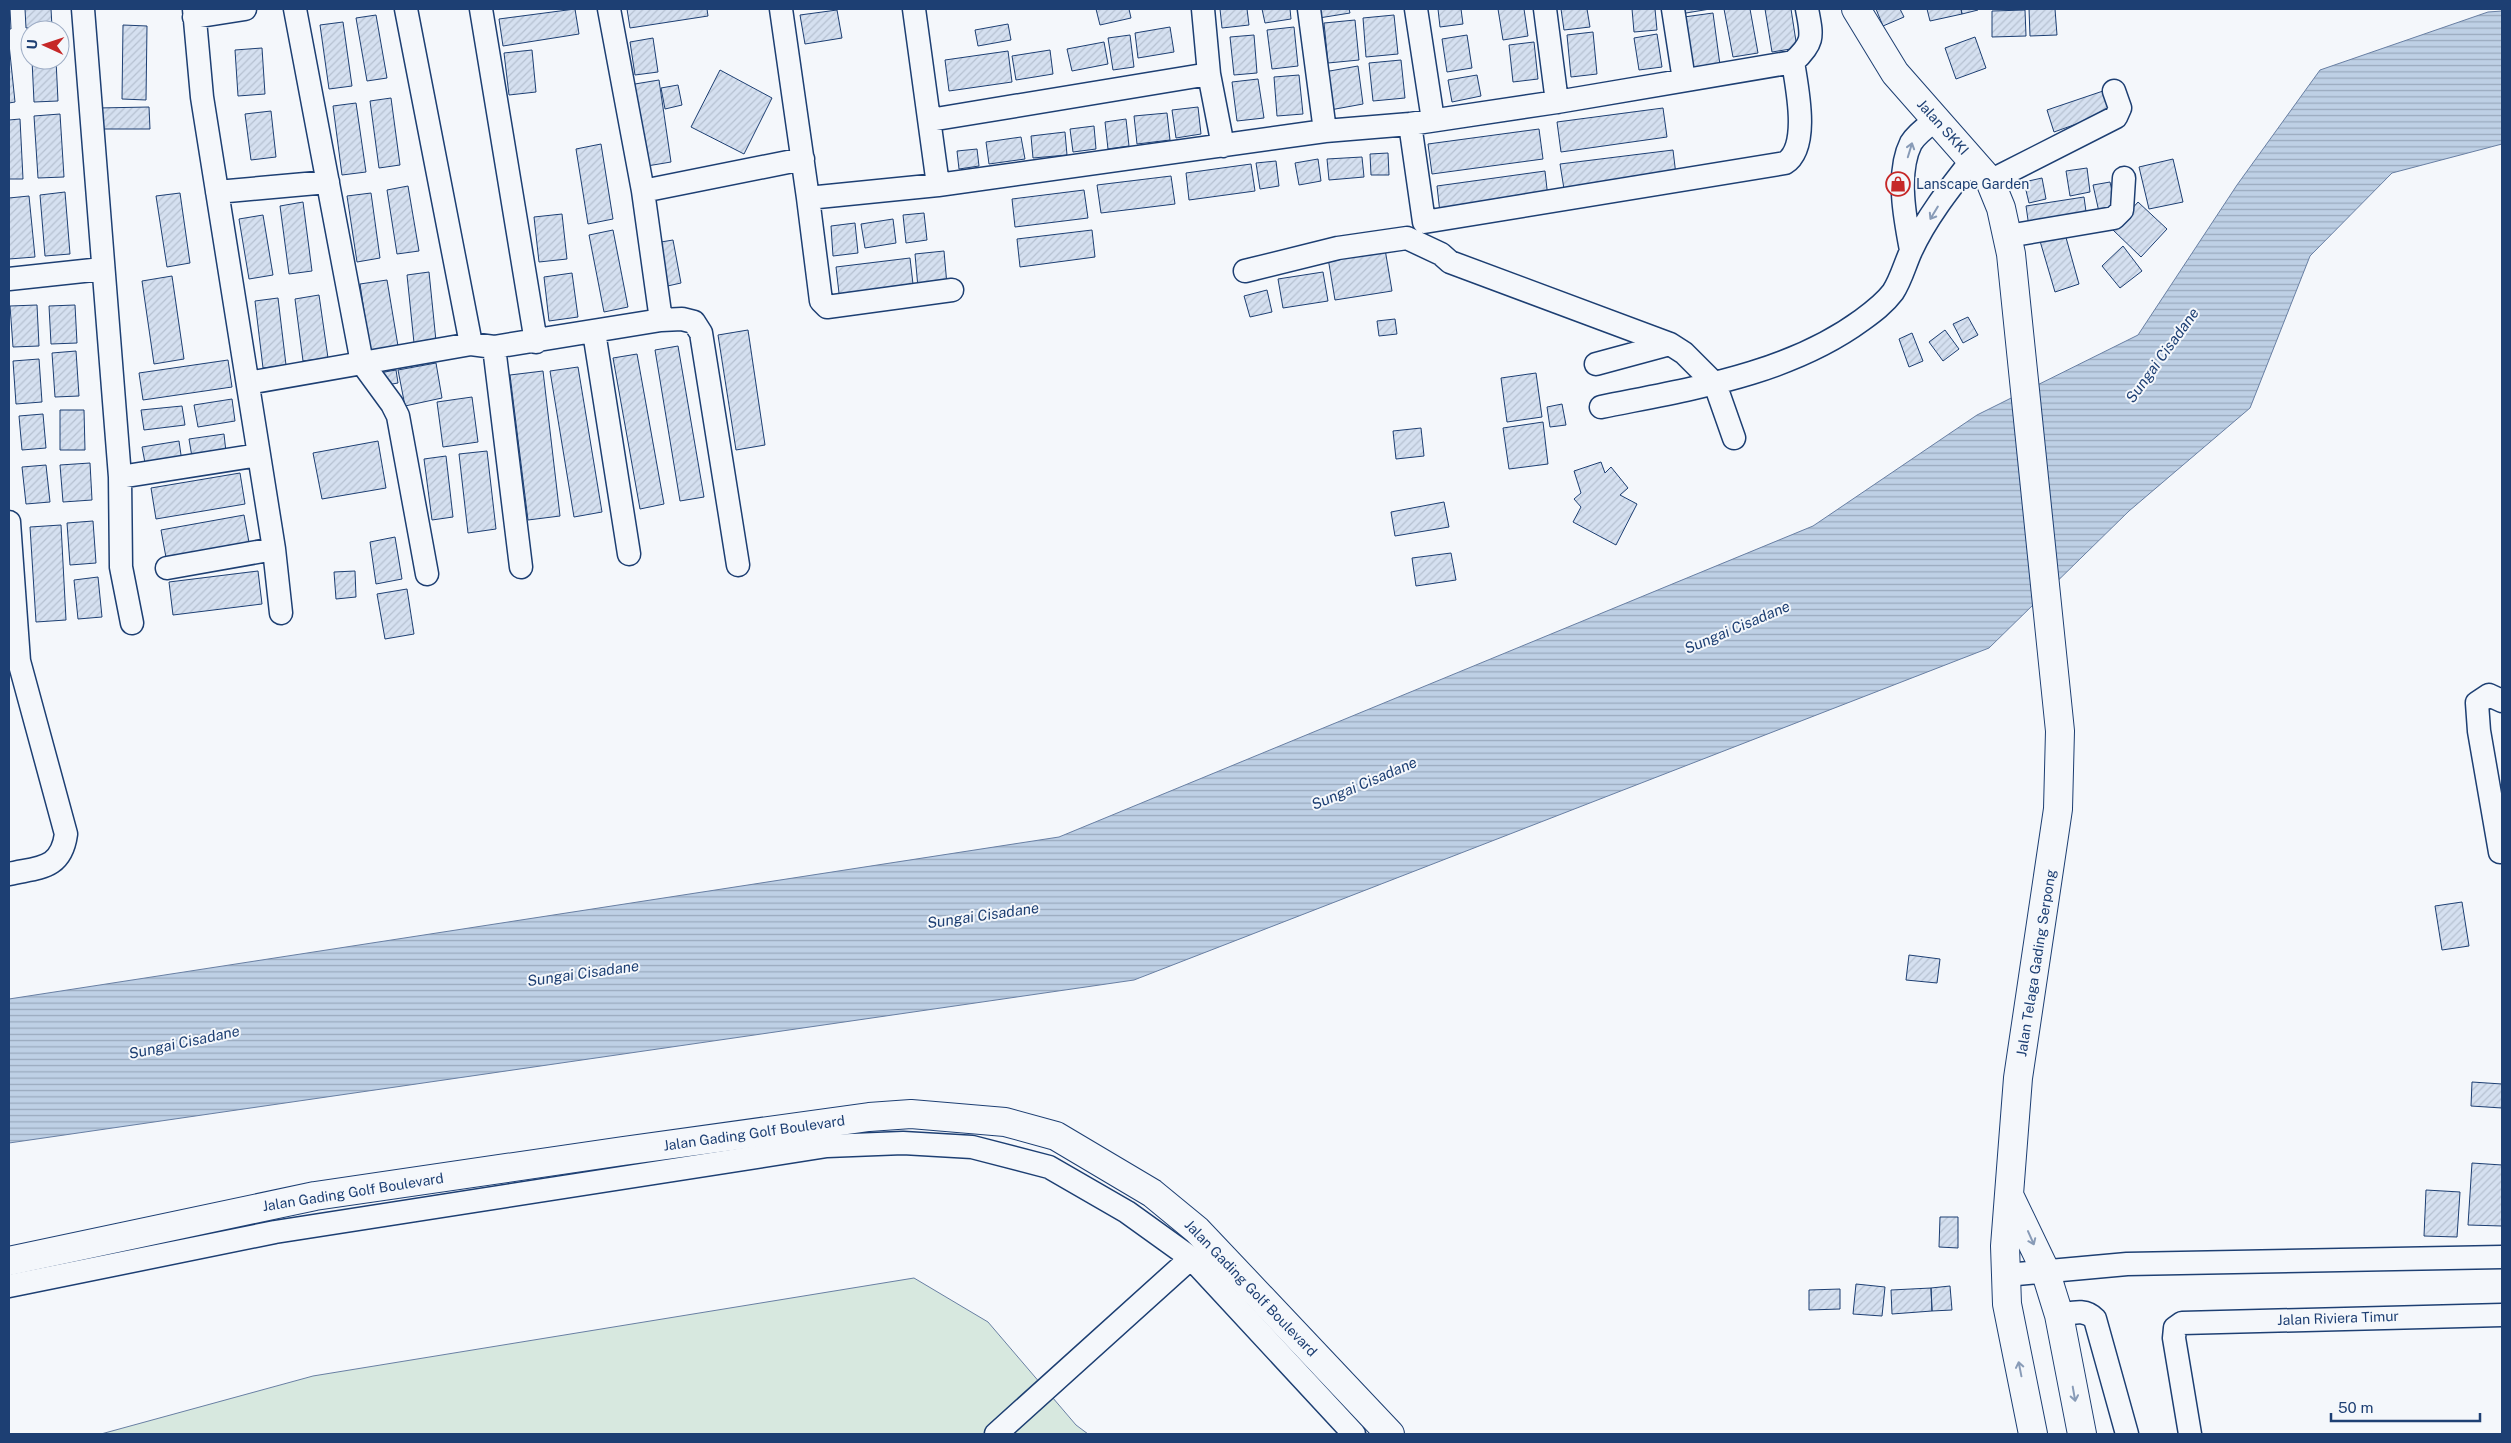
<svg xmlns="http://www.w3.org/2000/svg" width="2511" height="1443" font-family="'Public Sans',sans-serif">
  <defs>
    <pattern id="water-rules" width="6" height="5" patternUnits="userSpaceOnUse" patternTransform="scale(1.25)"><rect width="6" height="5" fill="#bed0e5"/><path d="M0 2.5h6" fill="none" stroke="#9aaabe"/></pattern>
    <pattern id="building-hatch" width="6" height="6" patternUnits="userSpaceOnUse" patternTransform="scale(1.25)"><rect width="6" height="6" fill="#d5e0f0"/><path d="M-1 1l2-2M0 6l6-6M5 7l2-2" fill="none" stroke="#b6c1d1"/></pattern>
  </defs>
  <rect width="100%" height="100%" fill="#f4f7fb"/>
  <path fill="#d7e8df" stroke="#687fa3" d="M914 1278 988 1322 1076 1425 1088 1434H101L313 1376Z"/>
  <path fill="url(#water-rules)" stroke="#687fa3" d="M2502 11V144L2392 173 2310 256 2250 408 2129 511 1989 648 1134 980 9 1143V999L1059 837 1813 526 1977 415 2138 335 2237 185 2320 70 2488 12Z"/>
  <path fill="url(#building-hatch)" stroke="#1d3f73" d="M9 9H10L11 29H9Z
    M25 9H51L52 27 26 28Z
    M575 9 579 34 503 46 499 19Z
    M627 9H707L708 16 630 28Z
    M1096 9H1129L1131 18 1100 25Z
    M1220 9H1247L1249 25 1222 28Z
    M1262 9H1290L1291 19 1265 23Z
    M1318 9H1349L1350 13 1319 18Z
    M1438 9H1461L1463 24 1440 27Z
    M1498 9H1524L1528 36 1503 40Z
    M1561 9H1587L1590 27 1564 30Z
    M1632 9H1655L1657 30 1634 32Z
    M1679 9H1710L1680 14Z
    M1724 9H1750L1758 53 1733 57Z
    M1765 9H1791L1797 48 1772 52Z
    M1876 9H1900L1904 17 1883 26Z
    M1927 9H1961L1962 14 1930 21Z
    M1961 9H1977L1978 10 1962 14Z
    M2029 9H2055L2057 35 2030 36Z
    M837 10 842 38 805 44 800 15Z
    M2025 10 2026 36 1992 37V11Z
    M1713 13 1720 65 1691 69 1684 17Z
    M376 15 387 78 367 81 356 18Z
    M1394 15 1398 54 1366 57 1363 18Z
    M1355 20 1359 60 1328 63 1324 23Z
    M343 22 352 86 329 89 320 25Z
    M1008 24 1011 40 978 46 975 30Z
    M123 25 147 26 146 100 122 99Z
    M1170 27 1174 52 1138 58 1135 33Z
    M1294 27 1298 66 1272 69 1267 30Z
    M1593 32 1597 74 1571 77 1567 35Z
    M1657 34 1662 67 1639 70 1634 38Z
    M1130 35 1134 67 1113 70 1108 38Z
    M1254 35 1257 73 1234 75 1230 37Z
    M1467 35 1472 68 1447 72 1442 39Z
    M1975 37 1986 68 1956 79 1945 48Z
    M653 38 658 72 635 75 630 42Z
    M1104 42 1108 64 1072 71 1067 49Z
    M1534 42 1538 79 1513 82 1509 45Z
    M9 44 15 102 9 103Z
    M262 48 265 94 238 96 235 50Z
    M532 50 536 92 509 95 504 53Z
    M1050 50 1053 74 1016 80 1012 56Z
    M1008 51 1012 82 949 91 945 60Z
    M32 60H56L58 101 34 102Z
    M1401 60 1405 98 1373 101 1369 63Z
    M1358 66 1363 104 1330 110 1324 72Z
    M720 70 772 98 744 154 691 127Z
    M1299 75 1303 114 1277 116 1274 77Z
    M1477 75 1481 96 1452 102 1448 80Z
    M1258 79 1264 118 1237 121 1232 82Z
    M659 80 671 162 641 167 629 85Z
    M678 85 682 105 665 109 661 88Z
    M2106 90 2113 111 2054 132 2047 110Z
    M391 98 400 165 379 168 370 101Z
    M356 103 366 172 342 175 333 106Z
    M149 107 150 129H98V108Z
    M1198 107 1201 134 1176 138 1172 110Z
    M1663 108 1667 137 1561 152 1557 122Z
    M271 111 276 157 251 160 245 114Z
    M1167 113 1170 140 1137 144 1134 116Z
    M60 114 64 177 38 178 34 116Z
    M20 119 23 179H9V120Z
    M1126 119 1129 146 1108 149 1105 122Z
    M1094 126 1096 149 1073 152 1070 129Z
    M1539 129 1543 159 1432 174 1428 144Z
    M1065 132 1067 155 1033 158 1031 136Z
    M1021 137 1025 159 989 164 986 142Z
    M601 144 613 219 588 224 576 149Z
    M977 149 979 166 959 169 957 151Z
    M1673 150 1676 175 1564 189 1560 164Z
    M1388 153 1389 175H1371L1370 154Z
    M1362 157 1364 177 1329 180 1327 159Z
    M1318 159 1321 181 1299 185 1295 163Z
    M2173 159 2183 202 2149 209 2139 167Z
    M1276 161 1279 186 1260 189 1256 163Z
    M1251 164 1255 191 1189 200 1186 173Z
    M2087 168 2090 192 2070 196 2066 171Z
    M1545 171 1548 198 1440 213 1437 186Z
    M1171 176 1175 204 1101 213 1097 185Z
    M2042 178 2046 199 2029 203 2024 182Z
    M2110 182 2116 209 2099 212 2093 185Z
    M408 186 419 251 397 254 387 190Z
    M1084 190 1088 218 1015 227 1012 199Z
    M65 192 70 254 45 256 40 195Z
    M180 193 190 263 167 267 156 196Z
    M371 193 380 258 357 262 347 196Z
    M29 196 35 257 9 259V198Z
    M2084 197 2087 219 2029 227 2026 206Z
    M303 202 312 271 289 274 280 206Z
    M2138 202 2167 229 2141 257 2113 230Z
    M924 213 927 240 906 243 903 215Z
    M562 214 567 259 539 262 534 217Z
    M263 215 273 275 249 279 239 219Z
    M893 219 896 243 865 248 861 224Z
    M855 223 858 253 833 256 831 226Z
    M613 230 628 307 604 312 589 235Z
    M1092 230 1095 257 1020 267 1017 239Z
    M2065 234 2079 284 2055 292 2040 241Z
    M673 240 681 283 663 287 655 243Z
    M2123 246 2142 271 2120 288 2102 266Z
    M1385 249 1392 291 1335 300 1328 258Z
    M944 251 947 285 918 288 915 254Z
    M910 258 914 293 840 302 836 267Z
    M429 272 436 341 414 343 407 275Z
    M1323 272 1328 301 1283 308 1278 279Z
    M572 273 578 317 549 321 544 277Z
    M172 276 184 359 154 364 142 281Z
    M387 280 398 346 370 351 360 284Z
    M1267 290 1272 312 1250 317 1244 296Z
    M319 295 328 358 303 361 295 299Z
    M278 298 286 365 263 368 255 301Z
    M37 305 39 346 13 347 10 306Z
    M75 305 77 343 51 344 49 306Z
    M1968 317 1978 335 1963 343 1953 324Z
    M1395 319 1397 334 1379 336 1377 321Z
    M748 330 765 445 736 450 718 335Z
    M1945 330 1959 349 1943 361 1929 342Z
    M1912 333 1923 361 1909 367 1899 339Z
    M678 346 704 497 680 501 655 350Z
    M76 351 79 396 55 397 52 353Z
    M637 354 664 504 640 509 613 358Z
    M39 359 42 402 16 404 13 361Z
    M228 360 232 387 143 400 139 373Z
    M436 363 442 398 405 406 398 370Z
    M578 367 602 512 574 517 550 371Z
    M396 370 398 383 381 386 379 373Z
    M543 371 560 516 528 520 510 375Z
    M1536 373 1542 417 1507 422 1501 378Z
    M472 397 478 442 443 447 437 402Z
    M232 399 235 421 198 427 194 405Z
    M1562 404 1566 425 1550 427 1547 407Z
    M182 406 185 425 144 430 141 410Z
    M60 410H84L85 450H60Z
    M43 414 46 448 22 450 19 416Z
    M1543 422 1548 464 1509 469 1503 428Z
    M1421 428 1424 456 1396 459 1393 431Z
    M224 434 226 452 192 457 189 439Z
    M179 441 182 462 146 468 142 447Z
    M378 441 386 488 322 499 313 453Z
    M487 451 496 529 468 533 459 454Z
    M446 456 453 517 432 520 424 459Z
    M1601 462 1605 473 1611 467 1628 488 1620 495 1637 504 1616 545 1573 522 1581 507 1574 499 1581 493 1574 471Z
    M90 463 92 500 63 502 60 465Z
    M46 465 50 502 26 504 22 467Z
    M240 473 245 504 156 519 151 488Z
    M1444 502 1449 527 1395 536 1391 512Z
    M244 515 250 548 167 563 161 530Z
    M93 521 96 563 70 565 67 523Z
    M61 525 66 620 36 622 30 527Z
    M395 537 402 579 376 584 370 542Z
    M1451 553 1456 580 1416 586 1412 558Z
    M258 571 262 604 173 615 169 582Z
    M355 571 356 597 336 599 334 572Z
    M98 577 102 617 78 619 74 580Z
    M407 589 414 634 385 639 377 594Z
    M2462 902 2469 946 2442 950 2435 906Z
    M1909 955 1940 959 1937 983 1906 980Z
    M2472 1082 2502 1084V1108L2471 1106Z
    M2472 1163 2502 1165V1226L2468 1225Z
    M2426 1190 2460 1192 2457 1237 2424 1236Z
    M1940 1217H1958V1248L1939 1247Z
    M1856 1284 1885 1287 1882 1316 1853 1314Z
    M1950 1286 1952 1310 1932 1311 1931 1288Z
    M1931 1288 1932 1311 1892 1314 1891 1290Z
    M1840 1289V1309L1809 1310V1290Z"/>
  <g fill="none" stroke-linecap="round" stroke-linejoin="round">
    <g stroke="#1d3f73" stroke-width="25">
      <path id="minor" d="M83 9 120 477 121 567 132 623
        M194 9 202 97 274 549 281 613
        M295 9 362 363 392 404 398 416 427 574
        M406 9 471 344
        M481 9 536 342
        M609 9 643 191 661 320
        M781 9 808 198 938 185 1325 131 1410 124 1557 102 1793 62C1797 88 1810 147 1785 163L1424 222 1410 124
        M914 9 938 185
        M1203 9 1209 74 1223 146
        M1309 9 1325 131
        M1416 9 1433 120
        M1545 9 1557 102
        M1673 9 1684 80
        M194 17 245 9
        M1793 62C1815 42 1812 36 1807 9
        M930 120 1209 74
        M1990 181 2116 117 2120 108 2114 91
        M643 191 803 159
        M217 192 328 182
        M808 198 821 301 827 307 952 290
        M2008 236 2114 218 2122 210 2124 178
        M1911 250C1905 219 1896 173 1911 143 1917 133 1928 126 1937 119
        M1245 271 1338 248 1407 238 1441 254 1450 262 1670 344 1684 353 1715 384 1734 438
        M9 279 102 269
        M594 332 629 554
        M494 347 521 567
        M1596 364 1670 344
        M248 383 471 344 494 347 661 320 682 319 694 322 701 333 738 565
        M1601 407C1689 389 1787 375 1862 320 1873 312 1884 304 1893 292 1901 280 1905 264 1911 251 1926 218 1950 188 1972 160
        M120 477 259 455
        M9 522 19 661 66 834C61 870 39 867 9 874
        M167 568 274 549
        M2500 852 2479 731 2477 703 2489 695 2502 701
        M2006 1275 2127 1264 2502 1257
        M9 1286 275 1232 827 1146 903 1143 972 1147 1049 1167 1127 1212 1191 1258 1354 1434
        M2059 1315C2072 1313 2085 1308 2095 1319L2127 1434
        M996 1434 1191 1258
        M2190 1434 2174 1338 2175 1328 2182 1323 2502 1315"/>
    </g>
    <g stroke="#1d3f73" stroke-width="30">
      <path id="major" d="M1856 9 1895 73 1990 181 2001 208 2011 254 2060 731 2058 809 2018 1078 2005 1246 2007 1304 2033 1434
        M2009 1195 2045 1270 2059 1315 2082 1434
        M9 1261 315 1196 623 1151 869 1117 911 1114 1005 1122 1056 1136 1152 1193 1197 1230 1390 1434"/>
    </g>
    <use href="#minor" stroke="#f4f7fb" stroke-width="22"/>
    <use href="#major" stroke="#f4f7fb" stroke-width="28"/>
  </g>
  <defs><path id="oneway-shaft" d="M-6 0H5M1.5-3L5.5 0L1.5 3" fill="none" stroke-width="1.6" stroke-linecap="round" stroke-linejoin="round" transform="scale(1.25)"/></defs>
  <g stroke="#889bb7">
    <use href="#oneway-shaft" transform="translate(1910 150) rotate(-73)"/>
    <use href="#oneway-shaft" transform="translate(1934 213) rotate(121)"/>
    <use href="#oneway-shaft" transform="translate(2031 1238) rotate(66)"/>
    <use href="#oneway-shaft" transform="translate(2020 1369) rotate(-101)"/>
    <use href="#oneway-shaft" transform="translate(2074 1394) rotate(80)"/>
  </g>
  <defs>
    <g id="shop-ring" transform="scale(1.25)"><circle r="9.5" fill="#f4f7fb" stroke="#c62828" stroke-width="1.5"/><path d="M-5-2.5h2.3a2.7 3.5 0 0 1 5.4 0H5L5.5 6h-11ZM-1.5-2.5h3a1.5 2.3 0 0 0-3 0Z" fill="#c62828"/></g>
  </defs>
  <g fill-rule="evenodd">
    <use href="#shop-ring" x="1898" y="184"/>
  </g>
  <g text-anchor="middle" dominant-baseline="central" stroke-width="4" stroke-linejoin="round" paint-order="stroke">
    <g font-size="14" fill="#1d3f73" stroke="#f4f7fb">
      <text transform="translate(1943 127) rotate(48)">Jalan SKKI</text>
      <text transform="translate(2036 963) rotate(-81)">Jalan Telaga Gading Serpong</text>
      <text transform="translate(754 1133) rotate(-8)">Jalan Gading Golf Boulevard</text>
      <text transform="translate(353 1192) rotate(-9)">Jalan Gading Golf Boulevard</text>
      <text transform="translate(1251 1288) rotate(46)">Jalan Gading Golf Boulevard</text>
      <text transform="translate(2338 1318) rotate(-2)">Jalan Riviera Timur</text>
    </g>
    <g font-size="14" fill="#1d3f73" stroke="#f4f7fb" text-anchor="start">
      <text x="1916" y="184">Lanscape Garden</text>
    </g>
    <g font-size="15" font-style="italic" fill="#1d3f73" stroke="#f4f7fb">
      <text transform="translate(2162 355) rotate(-54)">Sungai Cisadane</text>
      <text transform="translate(1737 627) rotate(-23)">Sungai Cisadane</text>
      <text transform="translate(1364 783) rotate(-23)">Sungai Cisadane</text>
      <text transform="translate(983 915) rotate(-8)">Sungai Cisadane</text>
      <text transform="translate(583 973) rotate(-8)">Sungai Cisadane</text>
      <text transform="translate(184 1042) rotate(-12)">Sungai Cisadane</text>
    </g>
  </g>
  <rect width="2511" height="1443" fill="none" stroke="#1d3f73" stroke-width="20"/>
  <g transform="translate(45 45) rotate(273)"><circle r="24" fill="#f4f7fb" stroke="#9eadc5"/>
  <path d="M0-4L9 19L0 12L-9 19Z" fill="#c62828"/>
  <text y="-8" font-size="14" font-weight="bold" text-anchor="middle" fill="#1d3f73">U</text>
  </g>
  <path d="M2331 1413v8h149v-8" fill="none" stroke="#1d3f73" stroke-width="2.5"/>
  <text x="2338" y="1413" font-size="15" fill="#1d3f73" stroke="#f4f7fb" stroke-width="4" paint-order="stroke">50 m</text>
</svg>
